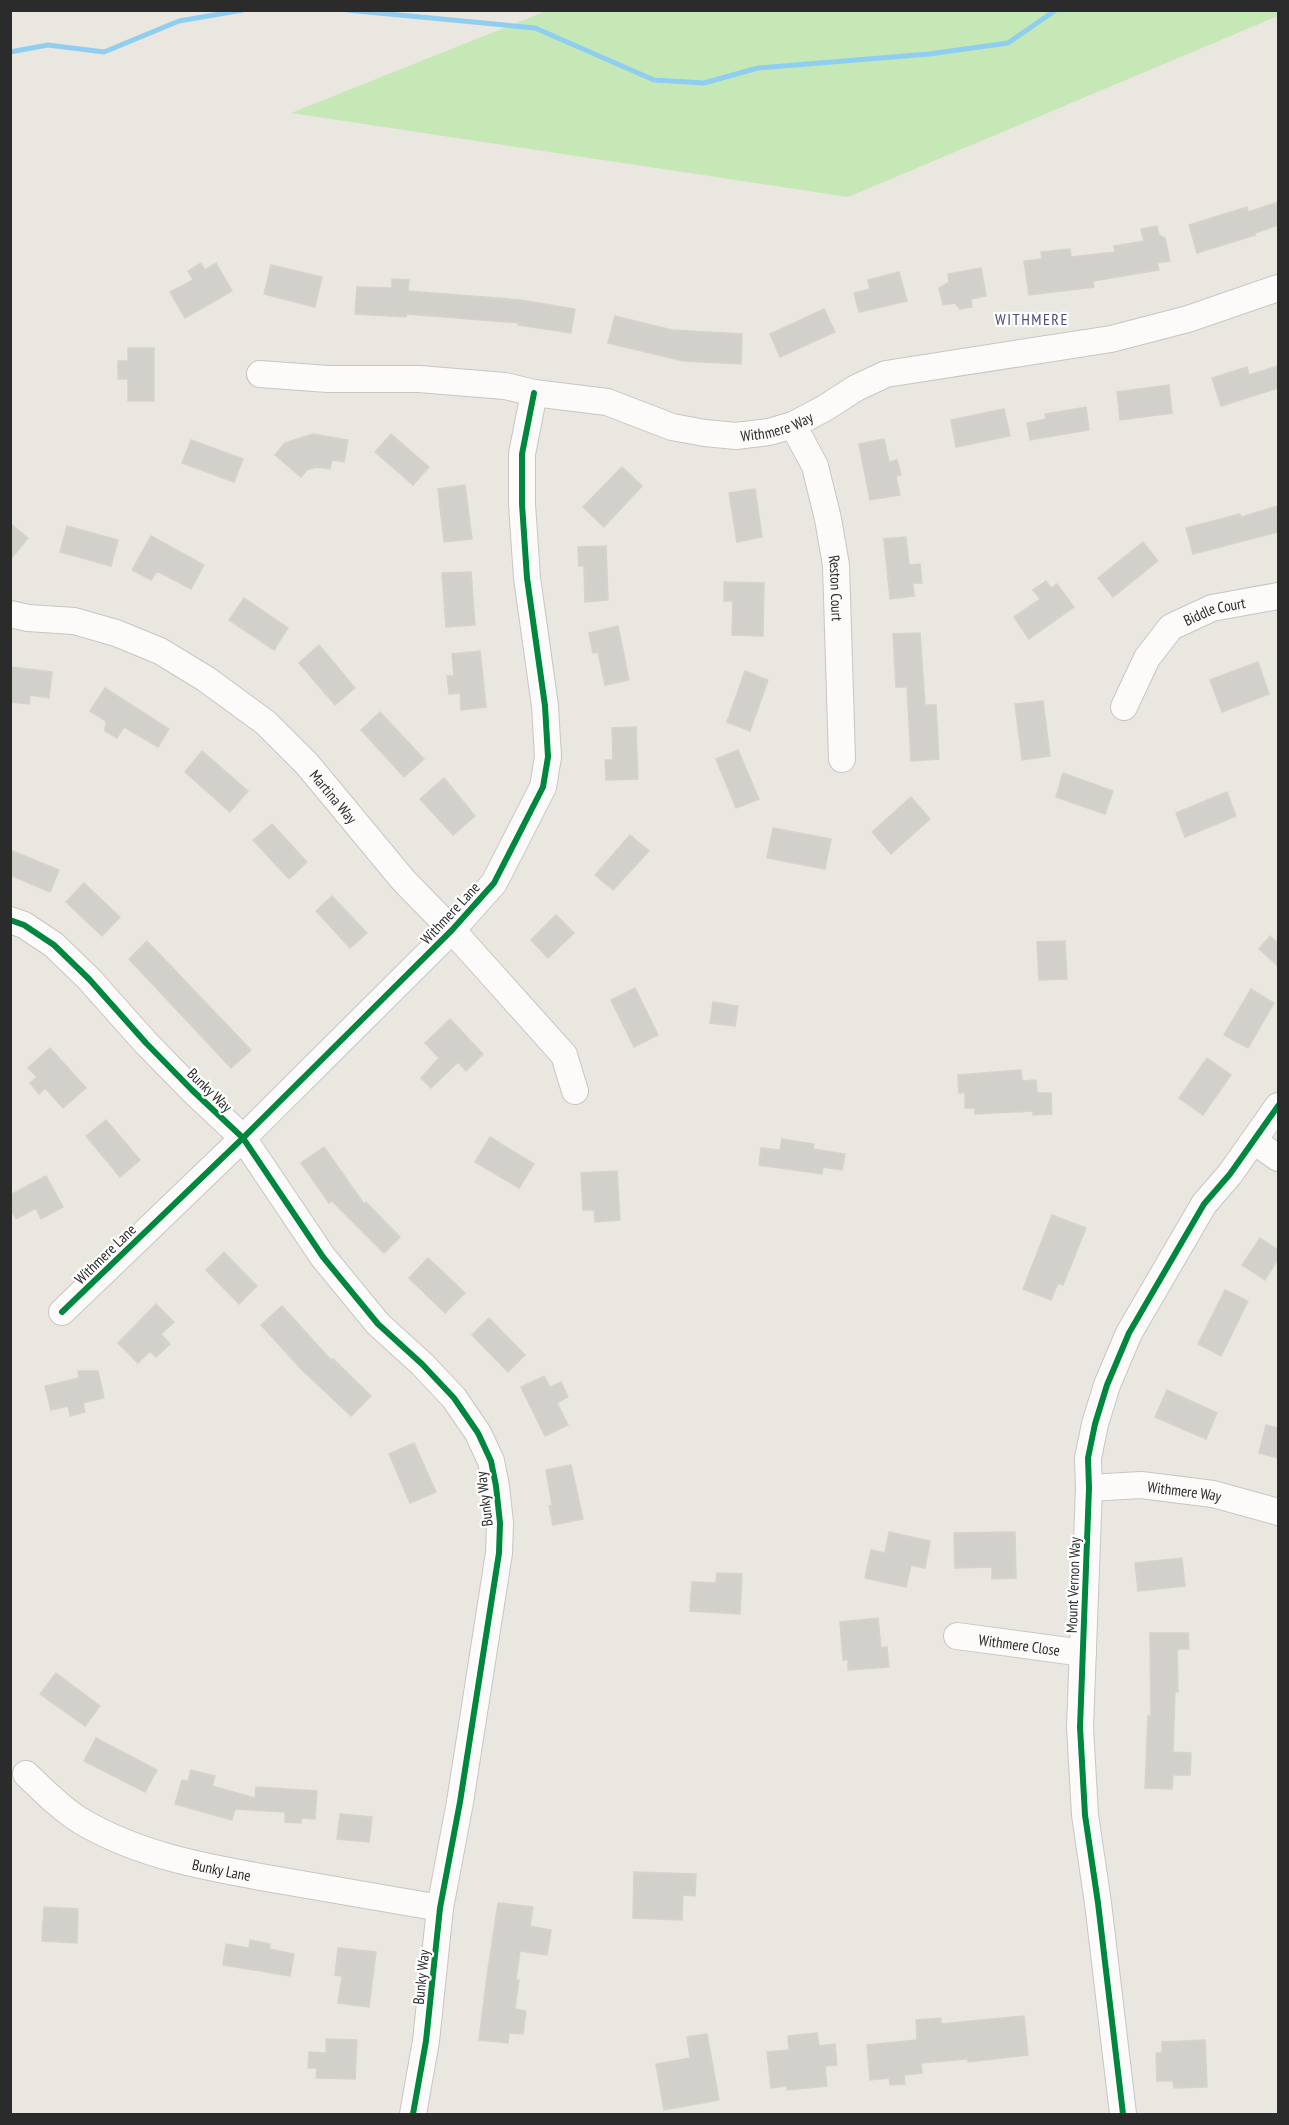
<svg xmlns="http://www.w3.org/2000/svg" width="1289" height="2125" font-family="'PT Sans Narrow',sans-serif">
  <rect width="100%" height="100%" fill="#eae7e0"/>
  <path fill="#c6e8b7" d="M546 11 1278 10V16L848 197 291 113Z"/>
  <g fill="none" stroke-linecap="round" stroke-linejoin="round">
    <path stroke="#8fcef1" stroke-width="5" d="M347 10 535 28 654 80 704 83 758 68 929 54 1008 43 1056 10
      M10 52 48 45 104 52 179 21 243 10"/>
  </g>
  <path fill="#d2d0cb" stroke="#d5d3cc" stroke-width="1.5" d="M1278 202V225L1255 233V235L1197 253 1189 225 1247 207 1248 212Z
    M1157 226 1159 235 1165 238 1170 261 1157 263 1159 270 1093 281 1094 287 1029 295 1024 261 1042 259 1041 252 1070 249 1071 257 1115 252 1114 246 1144 241 1141 229Z
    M201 263 205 270 216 263 232 291 185 318 170 292 193 280 188 271Z
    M271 265 322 277 315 307 264 294Z
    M981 268 986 296 971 299 972 307 960 309 955 303 943 305 939 288 949 282 948 274Z
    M899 272 907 301 859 312 854 293 870 289 868 280Z
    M392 279 409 280 408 291 521 300 575 309 571 333 518 325 519 323 407 314 406 317 355 314 357 287 392 288Z
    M824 309 835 332 780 357 770 334Z
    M615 316 672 330 742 334 741 364 683 361 608 343Z
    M128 348H154V401H128V379H118V361H128Z
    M1278 366V388L1221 406 1212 378 1247 367 1249 375Z
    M1169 385 1172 413 1120 420 1117 392Z
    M1086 407 1089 430 1030 440 1027 423 1046 419 1045 414Z
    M1004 409 1010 436 956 447 951 420Z
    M313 434 348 440 344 462 332 460 330 469 317 467 307 470 301 477 275 455 285 443Z
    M391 434 429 467 413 485 375 452Z
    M884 439 889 462 897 460 901 475 896 476 900 495 870 500 859 444Z
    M191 440 243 459 234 482 182 463Z
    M622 467 642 486 604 527 583 507Z
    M465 485 472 539 444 542 438 489Z
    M755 489 762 537 737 542 729 493Z
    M1278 506V532L1193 554 1186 528 1240 514 1241 517Z
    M10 523 28 538 10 560Z
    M67 526 118 540 111 566 60 552Z
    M151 536 204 565 191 589 157 571 151 580 132 570Z
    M906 537 909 565 920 564 922 583H913L914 596 890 599 884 539Z
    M1143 542 1158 561 1113 597 1098 578Z
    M606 546 608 600 585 602 584 566H579L578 547Z
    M471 572 475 625 446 627 442 573Z
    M1046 581 1051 588 1057 584 1074 607 1029 639 1014 617 1040 599 1033 590Z
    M724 582 764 583 763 636 732 635 733 601H724Z
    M244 598 288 628 274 650 229 620Z
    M618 626 629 680 605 685 598 652 593 653 589 633Z
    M920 633 925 705H936L939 759 911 761 907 687H896L893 634Z
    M319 645 355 688 335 705 299 663Z
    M480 651 486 707 461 710 460 693 449 694 447 676H454L452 654Z
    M1258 662 1269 694 1222 712 1210 680Z
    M10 667 52 672 49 698 30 695 29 704 10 702Z
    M745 671 768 680 750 731 727 722Z
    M105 688 169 729 158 747 124 727 117 738 105 731 106 721 90 711Z
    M1043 701 1050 756 1022 760 1015 704Z
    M380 712 424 759 404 777 361 730Z
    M636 727 638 779 606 780 605 760H613L612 728Z
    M738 750 759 799 736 808 716 759Z
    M202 751 248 791 230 812 185 772Z
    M1063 773 1113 791 1105 814 1056 797Z
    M444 778 475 816 453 835 420 799Z
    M1227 792 1236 816 1185 837 1176 813Z
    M911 797 930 819 891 854 872 832Z
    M272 824 307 862 289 879 253 840Z
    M773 828 831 839 825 869 767 858Z
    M630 835 649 851 613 890 595 875Z
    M10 850 59 870 50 892 10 875Z
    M84 883 120 917 102 936 66 902Z
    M332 896 367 933 350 948 316 911Z
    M556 915 574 933 548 958 531 940Z
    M1270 936 1278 943V966L1259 949Z
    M147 941 251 1050 231 1068 129 959Z
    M1065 941 1067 979 1039 980 1037 942Z
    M635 988 658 1035 634 1047 611 1000Z
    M1251 989 1274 1003 1248 1048 1224 1035Z
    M713 1002 738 1006 735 1026 710 1023Z
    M450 1019 483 1054 466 1071 458 1062 431 1088 421 1078 439 1058 425 1043Z
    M50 1048 86 1088 63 1108 45 1088 39 1094 30 1083 37 1077 28 1068Z
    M1207 1058 1231 1075 1203 1115 1179 1098Z
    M1021 1070 1022 1081 1036 1080 1037 1093H1051L1052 1114 1033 1115V1111L975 1114V1108H965V1093H959L958 1075Z
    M106 1120 140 1160 120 1177 86 1136Z
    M490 1137 534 1164 519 1188 475 1162Z
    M782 1139 814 1144 813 1149 845 1154 842 1170 823 1167 822 1174 759 1165 761 1148 780 1150Z
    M324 1147 364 1204 366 1202 400 1237 384 1253 332 1201 329 1203 301 1163Z
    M617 1171 620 1220 595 1222 594 1210H583L581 1173Z
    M46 1176 63 1207 41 1219 36 1208 16 1219 10 1208V1195Z
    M1052 1215 1086 1228 1063 1285 1058 1283 1051 1300 1023 1289Z
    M1260 1238 1278 1250V1259L1265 1280 1242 1265Z
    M224 1252 257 1286 239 1304 206 1270Z
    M428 1258 465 1293 445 1313 409 1278Z
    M1225 1290 1248 1301 1221 1356 1198 1344Z
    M156 1304 174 1322 161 1334 170 1344 156 1357 150 1351 138 1363 118 1343Z
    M282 1306 331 1360 333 1359 371 1396 351 1416 301 1369 261 1325Z
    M489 1318 525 1355 508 1372 472 1335Z
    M78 1371H98L104 1398 83 1403 85 1412 70 1416 68 1406 51 1410 45 1386 79 1378Z
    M544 1376 550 1387 561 1382 568 1397 557 1403 568 1425 545 1436 521 1387Z
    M1167 1390 1217 1413 1206 1439 1155 1417Z
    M1266 1425 1278 1428V1458L1259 1453Z
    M414 1443 436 1492 410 1503 389 1454Z
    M571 1465 583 1519 553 1525 549 1506 552 1505 546 1470Z
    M889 1532 930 1541 925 1568 911 1565 906 1587 865 1578 871 1550 885 1553Z
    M1015 1532 1016 1578 992 1579V1567L955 1568 954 1533Z
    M1182 1558 1185 1586 1138 1591 1135 1563Z
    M717 1573 742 1574 740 1614 690 1611 692 1582 716 1583Z
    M878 1618 881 1648 887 1647 889 1667 848 1670V1659L843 1660 840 1622Z
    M1150 1633H1188L1189 1649H1177L1178 1692H1175L1173 1752 1191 1753 1190 1775H1173L1172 1789 1145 1788 1148 1716H1151Z
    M56 1673 100 1706 85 1726 40 1694Z
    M96 1738 157 1770 145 1792 84 1761Z
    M191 1770 215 1776 212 1786 255 1798 256 1787 317 1791 315 1819 301 1818V1823L285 1822V1812L235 1809 232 1820 175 1804 182 1780 188 1781Z
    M340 1814 372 1817 369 1842 337 1839Z
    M634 1872 696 1874 695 1896 683 1895 682 1920 633 1918Z
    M498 1903 533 1907 530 1926 551 1930 547 1955 520 1951 516 1980H519L515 2009 526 2011 523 2034 509 2033 508 2043 479 2040 487 1976Z
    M44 1907 78 1909 77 1943 42 1941Z
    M250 1940 270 1944 269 1949 294 1954 290 1976 223 1965 226 1944 249 1948Z
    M338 1948 376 1952 369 2007 338 2003 342 1976 335 1975Z
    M1024 2016 1028 2055 968 2062V2059L921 2063 922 2073 904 2075 905 2084 890 2085 889 2078 870 2080 867 2045 917 2040 916 2020 941 2018V2024Z
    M817 2033 819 2046 835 2044 837 2065 825 2066 827 2086 787 2090V2086L771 2088 767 2052 789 2050 788 2036Z
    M707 2034 719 2100 664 2110 656 2064 690 2058 687 2037Z
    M326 2039 357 2040 355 2079 316 2078 317 2068H308L309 2052 326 2053Z
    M1205 2040 1207 2087 1174 2088 1173 2081H1157L1156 2053H1162V2042Z"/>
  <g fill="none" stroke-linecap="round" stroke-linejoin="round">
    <g stroke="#c7c6c6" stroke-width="28">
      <g id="minor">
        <path id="s1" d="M260 374 328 379H419L505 386 534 393 607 402 672 427 705 433 736 436 769 432 793 425 825 408 856 388 886 374 1111 339 1188 319 1278 288"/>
        <path id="s2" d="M793 425 815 466 828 519 836 565 842 759"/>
        <path id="s3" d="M10 614 28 618 74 621 116 633 160 651 206 679 266 723 307 764 404 881 452 930 564 1055 575 1091"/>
        <path id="s4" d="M1124 707 1147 658 1171 627 1212 608 1278 596"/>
        <path d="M10 920 24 925 54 945 89 979 146 1043 192 1090 243 1138 323 1257 378 1324 422 1364 454 1398 478 1433 491 1461 496 1486 500 1523 499 1553 460 1802 440 1908 426 2041 413 2114"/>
        <path d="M1254 1141 1278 1158"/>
        <path d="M62 1312 243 1138 452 930 494 883 543 787 548 757 545 706 527 578 522 504V454L534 393"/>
        <path id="s5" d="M1089 1488 1141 1485 1213 1494 1278 1512"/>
        <path id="s6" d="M957 1636 1083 1653"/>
        <path id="s7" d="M26 1774C43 1790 61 1809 81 1821 142 1857 210 1868 278 1880 332 1889 386 1899 440 1908"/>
        <path d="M1123 2114 1098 1903 1085 1815 1080 1727 1089 1488 1088 1458 1095 1424 1107 1385 1129 1333 1204 1204 1230 1174 1278 1106"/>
      </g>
    </g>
    <use href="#minor" stroke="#fcfbfa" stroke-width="26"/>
    <g stroke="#fff" stroke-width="10">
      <path id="cycleway" d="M10 920 24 925 54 945 89 979 146 1043 192 1090 243 1138 323 1257 378 1324 422 1364 454 1398 478 1433 491 1461 496 1486 500 1523 499 1553 460 1802 440 1908 426 2041 413 2114
        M62 1312 243 1138 452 930 494 883 543 787 548 757 545 706 527 578 522 504V454L534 393
        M1123 2114 1098 1903 1085 1815 1080 1727 1089 1488 1088 1458 1095 1424 1107 1385 1129 1333 1204 1204 1230 1174 1278 1106"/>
    </g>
    <use href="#cycleway" stroke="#00873e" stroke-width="6"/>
  </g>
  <g text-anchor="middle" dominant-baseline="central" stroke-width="4.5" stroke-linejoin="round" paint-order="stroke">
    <g font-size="15" fill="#2b2b2b" stroke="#fff">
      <text stroke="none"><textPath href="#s1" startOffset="525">Withmere Way</textPath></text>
      <text stroke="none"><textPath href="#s2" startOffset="171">Reston Court</textPath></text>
      <text stroke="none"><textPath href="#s4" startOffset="140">Biddle Court</textPath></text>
      <text stroke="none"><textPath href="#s3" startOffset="384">Martina Way</textPath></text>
      <text transform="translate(450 913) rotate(-47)">Withmere Lane</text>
      <text transform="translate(210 1090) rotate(44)">Bunky Way</text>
      <text transform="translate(105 1254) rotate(-44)">Withmere Lane</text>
      <text stroke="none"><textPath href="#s5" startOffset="96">Withmere Way</textPath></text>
      <text transform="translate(484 1499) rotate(-97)">Bunky Way</text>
      <text transform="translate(1073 1585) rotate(-88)">Mount Vernon Way</text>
      <text stroke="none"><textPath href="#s6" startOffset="63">Withmere Close</textPath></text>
      <text stroke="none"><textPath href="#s7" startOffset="222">Bunky Lane</textPath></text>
      <text transform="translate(421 1977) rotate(-84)">Bunky Way</text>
    </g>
    <g font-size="16" letter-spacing="1.5" fill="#484c80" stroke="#fff">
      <text x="1032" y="319">WITHMERE</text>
    </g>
  </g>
  <rect width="1289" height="2125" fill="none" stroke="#2b2b2b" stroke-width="24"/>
</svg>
